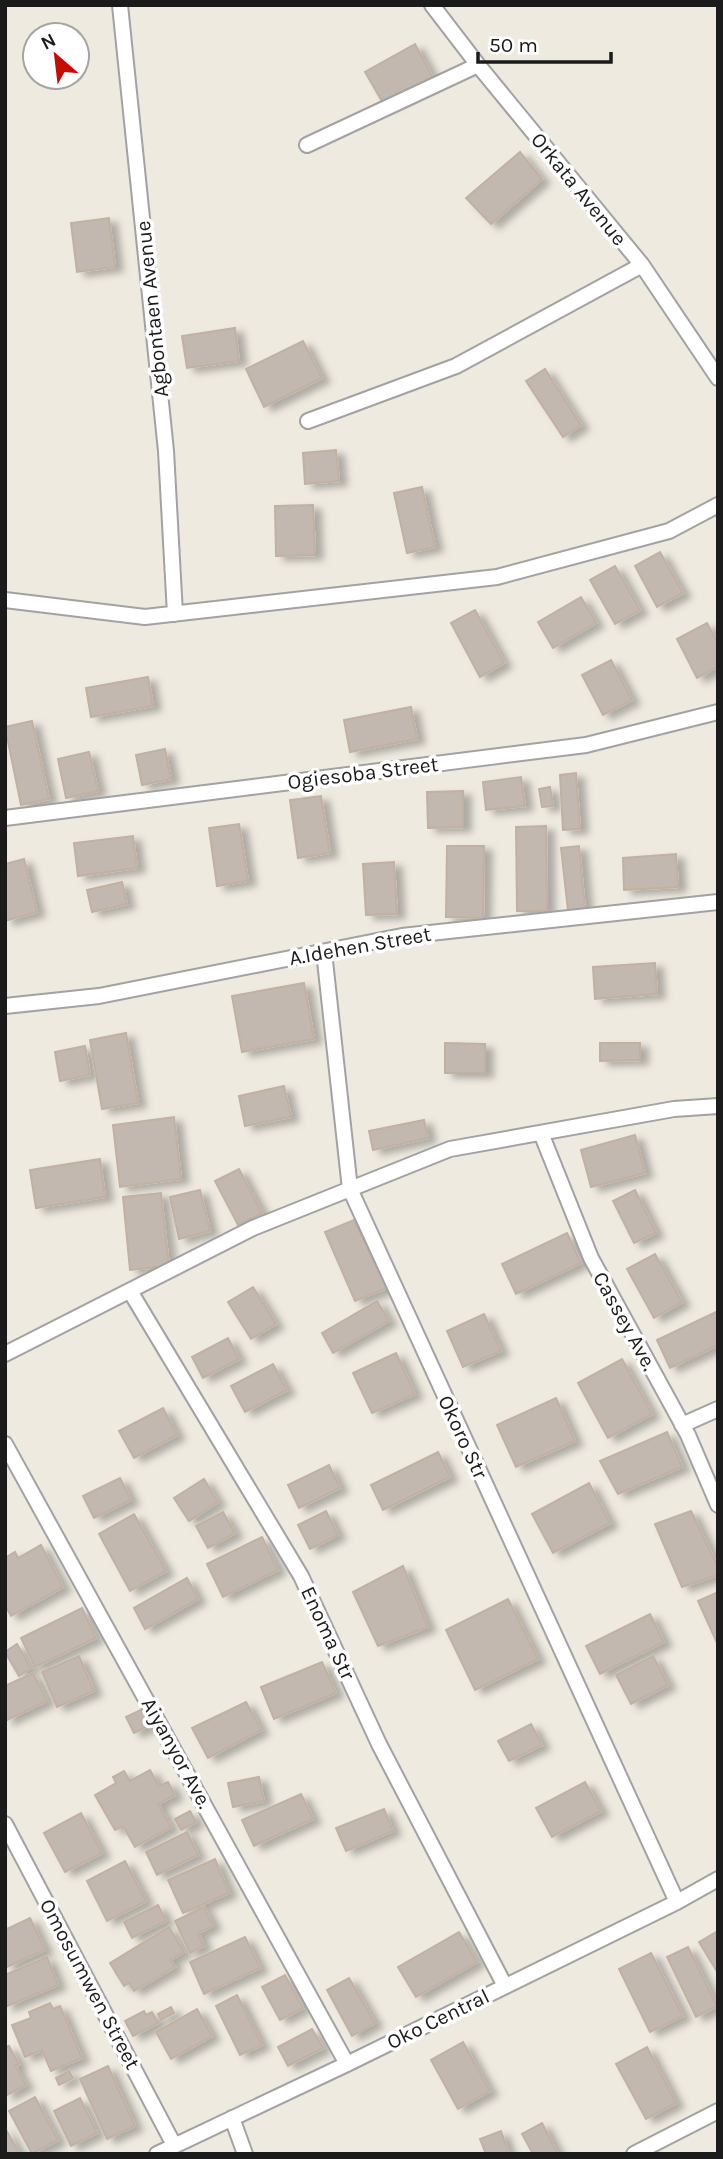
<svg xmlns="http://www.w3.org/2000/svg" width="723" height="2159" font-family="Karla,sans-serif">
  <defs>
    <filter id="shadow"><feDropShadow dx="8" dy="4.5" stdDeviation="3.5" flood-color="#0004"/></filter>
  </defs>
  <rect width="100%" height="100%" fill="#eeeae0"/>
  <path fill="#c2b8b0" stroke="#c0b1a2" stroke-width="2" filter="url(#shadow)" d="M415 44 433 78 384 105 365 72Z
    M520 152 542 179 491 224 466 198Z
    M109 218 115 267 77 272 71 223Z
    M235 328 239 361 187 368 182 336Z
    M303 341 322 378 264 407 246 369Z
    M545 369 581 425 563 437 526 381Z
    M336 450 339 481 305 484 303 453Z
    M422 487 435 547 407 553 394 493Z
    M313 505 315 555 276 556 275 506Z
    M660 552 683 593 657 607 635 566Z
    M615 566 640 610 615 624 590 580Z
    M581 597 596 623 553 648 538 622Z
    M475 610 504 663 480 677 451 623Z
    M707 623 718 644V667L697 678 677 639Z
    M611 660 632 700 603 715 582 675Z
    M148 677 153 706 91 717 86 688Z
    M411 707 417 739 350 752 344 720Z
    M32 721 49 799 21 805 5 727Z
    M165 749 171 779 142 785 136 755Z
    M89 752 98 791 66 798 58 759Z
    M576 773 580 829 563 830 560 775Z
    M521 777 525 806 486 810 483 782Z
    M550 787 553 806 542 807 539 789Z
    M463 791V827L428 828 427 792Z
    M321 796 330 853 298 858 290 800Z
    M239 824 248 881 217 886 209 828Z
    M546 826 547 911H517L516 827Z
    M133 836 137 868 78 876 74 843Z
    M447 846H484L483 918 446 917Z
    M579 846 585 909 568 911 561 848Z
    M676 854 678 887 624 890 623 858Z
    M24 859 37 912 5 921V864Z
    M394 862 397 914 366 915 363 864Z
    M122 882 127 904 92 912 87 890Z
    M655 963 657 994 595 999 593 967Z
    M304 983 314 1039 242 1052 232 996Z
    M126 1033 138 1103 102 1109 90 1040Z
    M445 1043 485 1044V1073H445Z
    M600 1043H640V1060L600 1061Z
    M85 1046 90 1075 60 1081 55 1052Z
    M284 1086 291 1117 245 1126 239 1096Z
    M174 1117 181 1179 120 1187 113 1125Z
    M424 1120 428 1138 373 1150 369 1131Z
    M635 1135 645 1173 591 1187 581 1150Z
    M100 1159 105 1197 36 1208 30 1170Z
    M239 1169 262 1213 238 1225 215 1181Z
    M200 1190 210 1231 179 1239 170 1197Z
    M635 1190 656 1233 634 1243 613 1201Z
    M161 1193 169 1266 130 1270 123 1197Z
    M354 1220 387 1288 355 1301 325 1232Z
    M567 1233 581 1263 516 1294 502 1264Z
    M655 1254 682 1302 654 1318 627 1269Z
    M253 1287 276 1324 251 1339 228 1302Z
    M377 1301 389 1321 333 1353 322 1333Z
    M718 1311V1345L670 1368 657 1340Z
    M484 1314 501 1351 463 1367 447 1331Z
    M228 1338 239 1359 203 1378 192 1357Z
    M396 1353 415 1394 372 1413 353 1373Z
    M622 1359 652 1414 608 1438 578 1383Z
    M273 1364 287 1390 245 1412 231 1386Z
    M556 1398 575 1441 516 1467 497 1425Z
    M163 1408 177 1435 134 1458 119 1431Z
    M667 1432 682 1467 618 1494 600 1461Z
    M438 1452 450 1477 383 1510 371 1485Z
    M329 1465 340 1488 299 1508 288 1485Z
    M120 1478 131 1500 94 1518 83 1496Z
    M204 1479 218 1502 189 1521 174 1498Z
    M589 1483 610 1523 553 1553 532 1514Z
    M326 1511 338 1535 310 1549 298 1525Z
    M691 1511 718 1567V1575L682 1587 655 1524Z
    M223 1512 235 1533 208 1548 196 1526Z
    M134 1514 166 1571 130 1591 99 1534Z
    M262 1537 278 1570 223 1597 207 1564Z
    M41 1545 63 1587 11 1616 5 1605V1558L15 1552 18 1558Z
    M403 1566 428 1627 378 1646 353 1592Z
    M187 1578 198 1599 145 1629 134 1608Z
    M718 1592V1645L698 1601Z
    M508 1599 538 1659 475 1690 446 1630Z
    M82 1608 96 1638 35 1667 21 1638Z
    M650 1614 664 1642 600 1674 586 1646Z
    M17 1644 31 1668 19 1676 5 1652Z
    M79 1656 94 1691 57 1707 42 1672Z
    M653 1656 668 1685 631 1704 616 1675Z
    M322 1662 336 1693 274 1719 261 1687Z
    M33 1673 47 1701 5 1721V1686Z
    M246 1702 261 1730 208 1758 192 1728Z
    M145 1708 153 1724 134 1733 126 1717Z
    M531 1724 542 1745 509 1761 498 1741Z
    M150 1770 159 1786 168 1782 175 1795 158 1804 171 1827 135 1847 123 1826 115 1830 95 1795 116 1783 113 1777 124 1771 130 1781Z
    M259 1777 264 1801 233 1807 228 1783Z
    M585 1782 601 1811 552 1837 536 1808Z
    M301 1794 313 1819 254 1846 242 1820Z
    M384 1809 393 1831 346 1851 336 1828Z
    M190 1811 196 1822 181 1830 175 1819Z
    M81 1813 102 1853 65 1872 44 1833Z
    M187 1832 198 1855 157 1875 146 1852Z
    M215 1859 229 1893 183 1913 168 1880Z
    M125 1861 146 1901 107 1921 87 1881Z
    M158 1905 166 1921 132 1938 124 1922Z
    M204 1907 213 1926 198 1933 204 1946 190 1953 175 1921Z
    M30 1918 45 1950 5 1968V1930Z
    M169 1927 184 1952 170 1960 175 1967 134 1991 129 1983 124 1986 110 1963Z
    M718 1931V1969L716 1970 699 1942Z
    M459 1932 477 1962 416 1997 398 1967Z
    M245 1937 260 1968 204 1994 190 1962Z
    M688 1947 717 2006 696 2017 667 1957Z
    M651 1953 683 2016 650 2032 619 1969Z
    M47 1957 58 1985 5 2007V1975Z
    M285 1975 303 2008 280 2020 262 1987Z
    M349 1978 375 2023 352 2036 327 1990Z
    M237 1995 262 2045 240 2055 216 2006Z
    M50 2003 53 2009 60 2006 82 2058 51 2071 42 2050 25 2057 12 2025 31 2018 29 2012Z
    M171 2007 174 2013 161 2020 158 2014Z
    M197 2009 212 2036 171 2059 156 2032Z
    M144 2011 146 2015 152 2012 158 2023 133 2036 125 2021Z
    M312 2029 323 2048 288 2066 278 2047Z
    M463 2042 490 2091 458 2109 431 2060Z
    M9 2046 19 2064 15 2066 26 2085 5 2096V2047Z
    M647 2047 676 2103 646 2119 616 2064Z
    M108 2066 135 2126 107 2139 80 2079Z
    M69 2071 73 2078 59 2085 56 2078Z
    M35 2097 58 2140 32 2154 9 2111Z
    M80 2098 97 2133 71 2146 54 2111Z
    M542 2123 558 2154H533L522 2134Z
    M5 2128 20 2154H5Z
    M501 2131 509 2154H486L480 2139Z"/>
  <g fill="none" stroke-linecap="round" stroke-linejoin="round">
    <g stroke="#a2a2a2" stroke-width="18">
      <path id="street" d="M120 5 166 451 175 614
        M432 5 478 65 642 265 718 378
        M307 145 478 65
        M308 421 456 366 642 265
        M5 600 145 617 497 577 669 531 718 505
        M5 818 586 745 718 712
        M324 952 350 1189 677 1902
        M5 1006 99 996 402 936 718 902
        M541 1133 591 1258 688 1435 718 1505
        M130 1291 301 1576 379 1744 505 1986
        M5 1354 253 1228 450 1149 674 1109 718 1106
        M682 1425 718 1409
        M5 1444 347 2064
        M5 1824 174 2145
        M232 2118 245 2154
        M157 2154 347 2064 677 1902 718 1879
        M634 2154 718 2111"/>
    </g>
    <use href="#street" stroke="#fff" stroke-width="14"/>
  </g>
  <g text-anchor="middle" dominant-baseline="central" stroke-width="7" stroke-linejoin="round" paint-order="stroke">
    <g font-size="21" fill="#1b1b1b" stroke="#fff">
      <text transform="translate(579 189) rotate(51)">Orkata Avenue</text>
      <text transform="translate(152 309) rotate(-96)">Agbontaen Avenue</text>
      <text transform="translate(363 773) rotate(-7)">Ogiesoba Street</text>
      <text transform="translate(360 946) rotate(-10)">A.Idehen Street</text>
      <text transform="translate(625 1321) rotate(61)">Cassey Ave.</text>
      <text transform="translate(463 1437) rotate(65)">Okoro Str</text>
      <text transform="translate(328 1633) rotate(65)">Enoma Str</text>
      <text transform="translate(177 1753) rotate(61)">Aiyanyor Ave.</text>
      <text transform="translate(90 1984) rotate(62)">Omosumwen Street</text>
      <text transform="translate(438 2019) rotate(-26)">Oko Central</text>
    </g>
  </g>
  <rect width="723" height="2159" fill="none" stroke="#1b1b1b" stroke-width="14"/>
  <g transform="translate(56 56) rotate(332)"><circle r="33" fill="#ffffff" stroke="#a4a4a4" stroke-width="2"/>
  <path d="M0-5L12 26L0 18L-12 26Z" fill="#c70b00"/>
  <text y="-10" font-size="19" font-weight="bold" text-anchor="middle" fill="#1b1b1b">N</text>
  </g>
  <path d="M478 52v10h133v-10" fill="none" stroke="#1b1b1b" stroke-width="3.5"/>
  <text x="489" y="52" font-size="21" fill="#1b1b1b" stroke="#ffffff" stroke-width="5" paint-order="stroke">50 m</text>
</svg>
